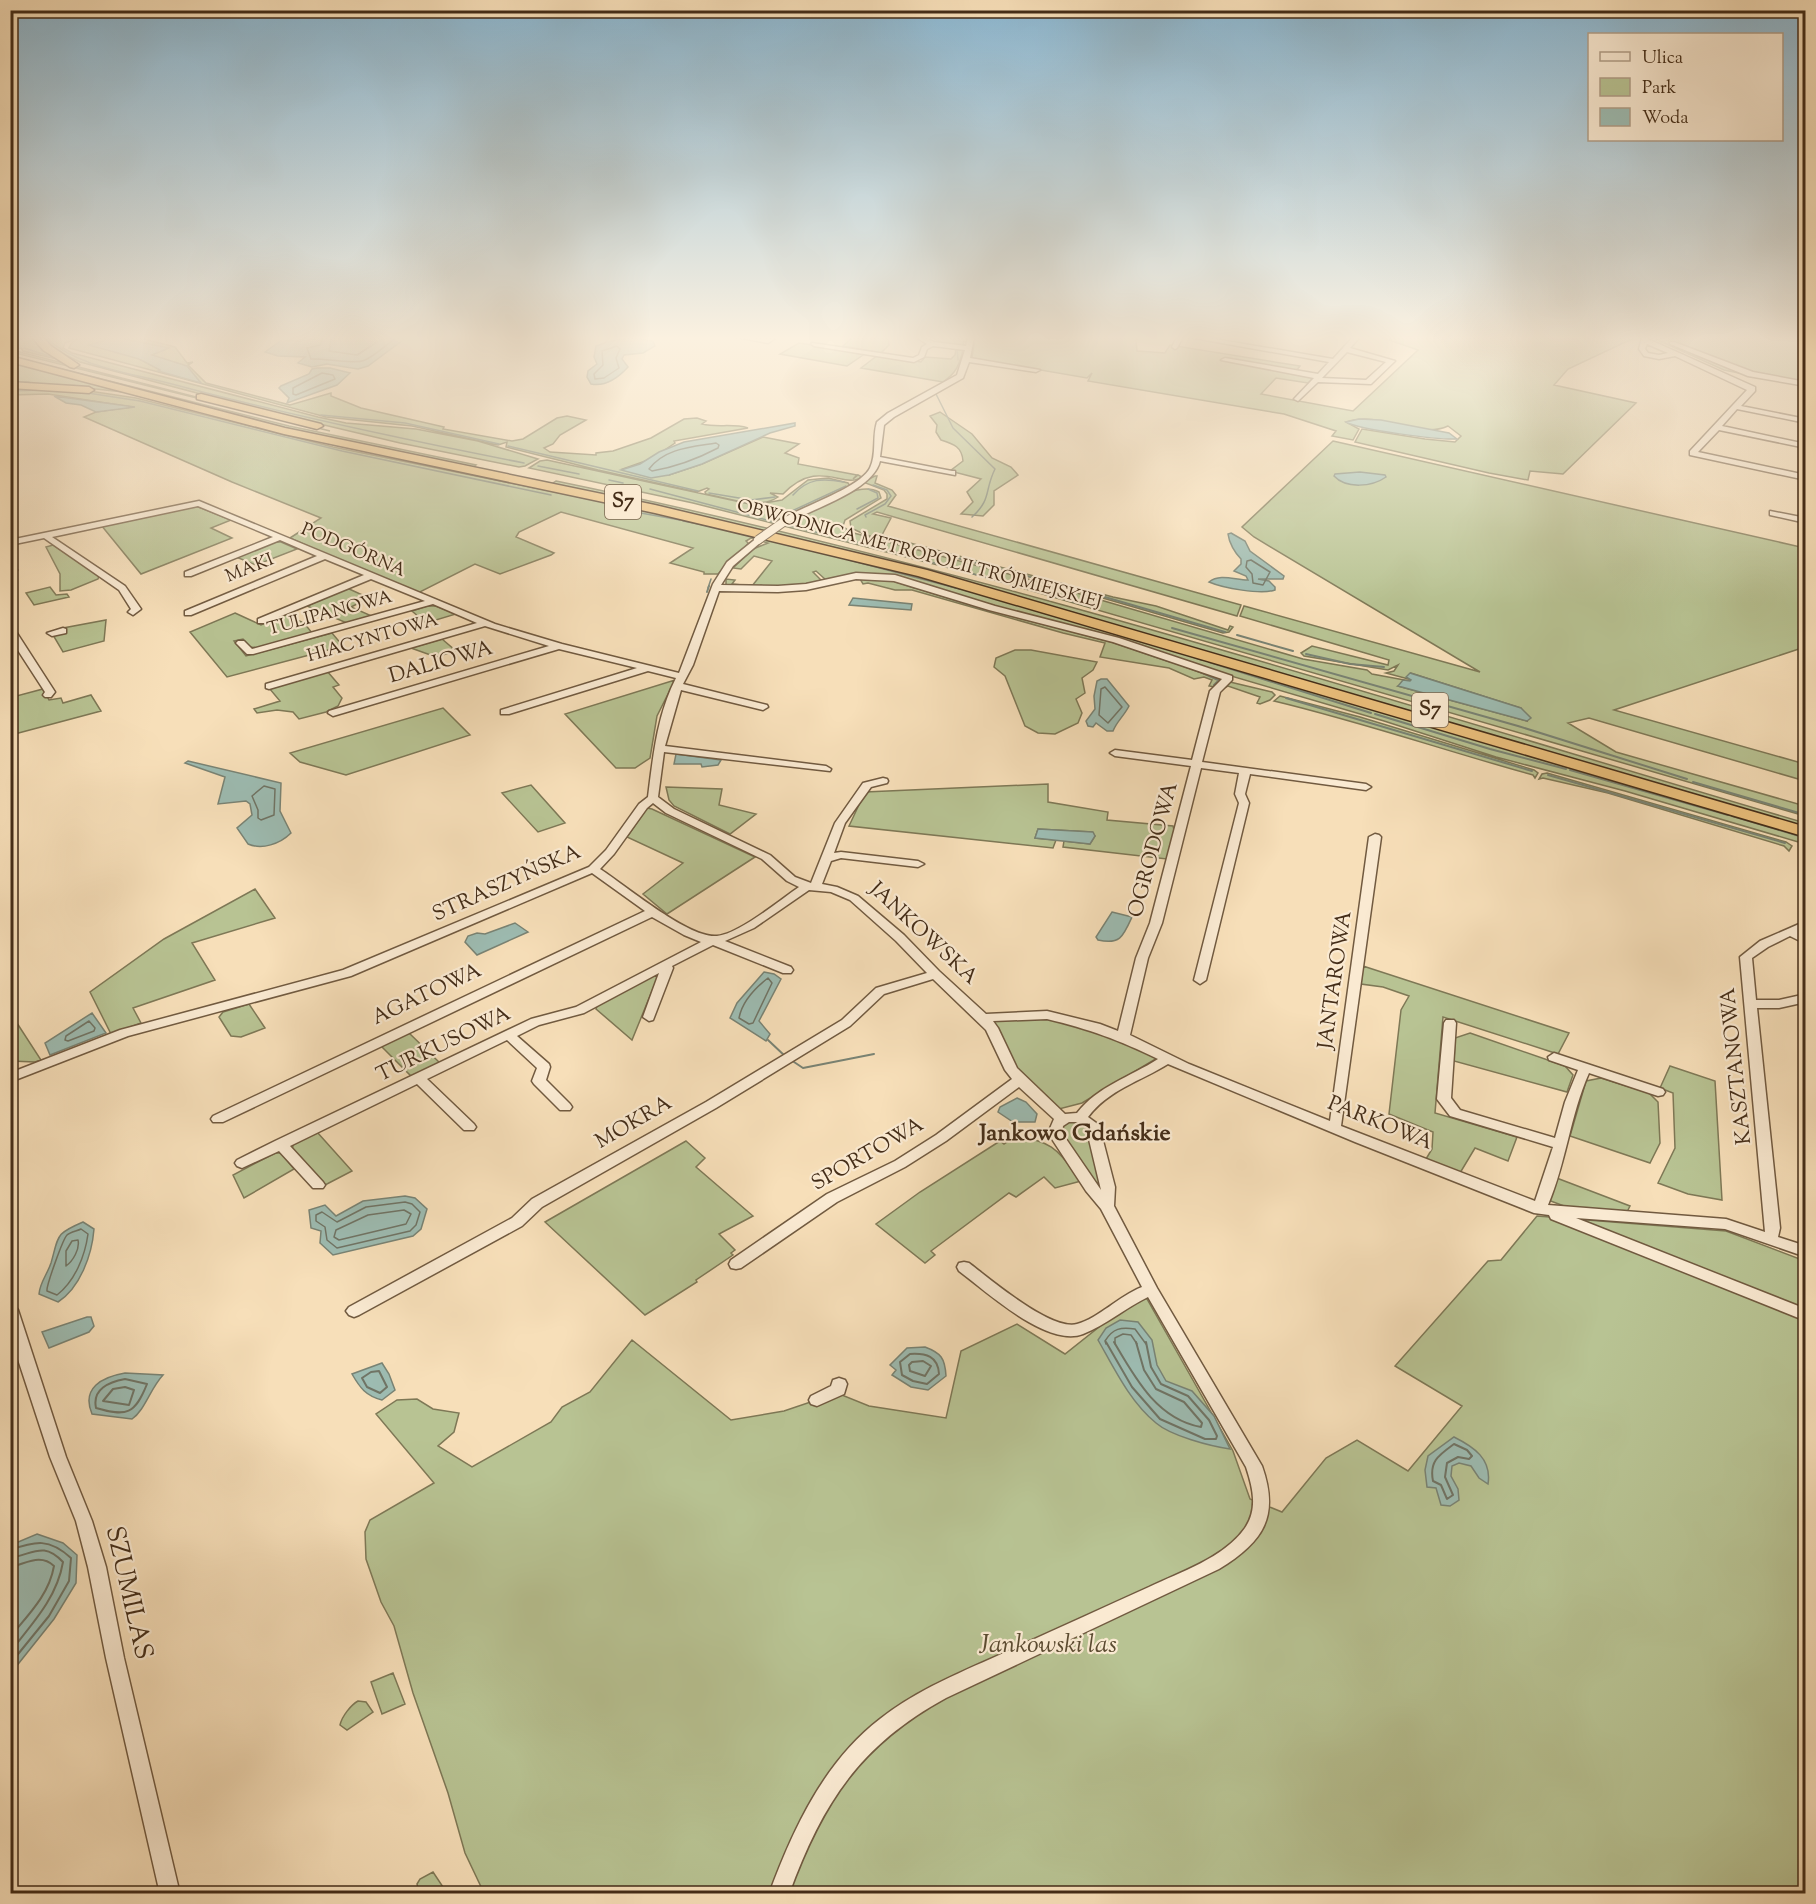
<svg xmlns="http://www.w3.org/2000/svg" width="1816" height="1904" font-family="'Sorts Mill Goudy',serif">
  <rect width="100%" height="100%" fill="#f7dfb9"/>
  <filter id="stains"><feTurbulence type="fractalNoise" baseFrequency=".00333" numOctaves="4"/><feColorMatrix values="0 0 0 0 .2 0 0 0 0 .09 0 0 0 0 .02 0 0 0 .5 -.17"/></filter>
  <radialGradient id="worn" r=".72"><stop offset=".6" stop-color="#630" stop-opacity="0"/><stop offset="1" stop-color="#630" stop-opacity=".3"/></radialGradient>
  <path fill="#b8c393" stroke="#7e7856" stroke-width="1.5" d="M20 337H34L65 361 23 351 21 348 12 350 330 431 11 352 10 347Z
    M42 337H80L65 343 63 348 72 353 318 417 346 423 416 429 478 441 538 459 525 466 519 467 400 443 265 411 80 362 55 350Z
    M84 337H135L175 347 187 363 193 362 188 365 206 383 290 405 331 393V396L361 408 444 427 443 429 512 441 523 439 557 418 567 416 586 420 560 435 553 444 544 448 550 452 596 455V453L613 451 651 438 684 419 697 418 706 421 702 424C718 428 732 423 748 428L674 441 675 443 651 459 623 469 646 475H669L702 464 763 437 799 444 785 453 799 458 798 464 857 475 853 479 858 475 862 477C843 490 819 457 783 494L770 493 778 497C759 510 727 498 706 494L705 492 709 489 707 488 697 492 598 470 506 447 507 442 498 445 412 426 326 417 69 348 72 342Z
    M853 337H888L889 345 881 353 843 346Z
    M925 337H1139L1136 340 1137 351 1165 353 1170 345 1300 366 1296 371 1316 375 1308 383 1276 378 1261 394 1353 411 1418 350 1381 337H1636L1568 369 1554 385 1636 403 1563 474 1530 471 1528 480 1489 473 1355 442 1362 429 1425 439 1455 442 1461 436 1448 426C1417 440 1381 410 1346 422L1359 429 1353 440 1332 436 1336 431 1284 414 1088 381 1092 373 1087 378 972 358 974 344 963 341 964 345 960 346 930 341Z
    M1651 337H1805V382L1759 377 1724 370Z
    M799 343 866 353 847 366 780 354Z
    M956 349 963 350C959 366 956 373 943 382L861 368 878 355 921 362 925 357 951 359 955 355Z
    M10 356 289 426 476 465 471 469 296 432Z
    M10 362 123 392 69 386 11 384Z
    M32 388 89 391 136 398 333 447 634 508 877 564 1805 836V844L1625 791 1496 757 1384 721 888 575 867 574 826 580 816 571 813 572 822 581 804 586 765 587 761 585 760 587 726 585V579L735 580 732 584 752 586 772 561 754 556 741 569 733 568 753 549 768 543 751 538 746 541 748 543 747 545 718 574H704V572L670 563 693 548 561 512 519 532 516 537 554 553 551 555 500 574 475 564 416 594 290 538 321 518 232 482 84 417 96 412 132 407 48 394 11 395V389Z
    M940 412 972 434 992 458 1011 467 1018 475 994 491V505L983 516 961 514 973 502 967 492 981 479 950 471 963 461C962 447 954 444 941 440L936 432 937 425 930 416Z
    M1333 441 1805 548V647L1614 710 1805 764V781L1589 718 1568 723 1616 752 1805 806V816L981 576 693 503 529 468 540 461 547 460 754 505 782 500 808 480 828 478 848 483 850 486 777 520 794 524 797 522 794 521H799L798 517C819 507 858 480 879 492L881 498 845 520 843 526 850 532 1039 582 1303 659 1367 670 1372 674 1410 681 1398 686 1527 721 1521 708 1411 673 1412 680 1386 673 1394 671 1398 665 1388 670 1304 656 1301 653 1312 646 1388 665 1389 660 1240 616 1244 606 1480 672 1254 537 1242 527Z
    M875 476H877L875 483 892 490 896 495 888 506 1241 605 1237 616 877 512 873 514 891 518 882 535 907 542 900 544 866 535 851 528 850 521 887 499V494L884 490 863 482Z
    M556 481C979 568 1391 701 1805 823V829L1068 611 550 485Z
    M196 506 231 520 211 528 232 538 141 574 101 525Z
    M274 542H281L297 549 256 565 236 557Z
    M910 543 1113 597 1156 606 1228 630 1230 626 1233 627 1229 632 1223 633 1034 578 910 546 908 544Z
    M53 545 99 576 98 579 71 590 60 591V574L46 547Z
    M884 577 1114 641 1221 680 1215 687 1209 686 1212 680 1204 677 1194 679 1169 668 1100 657 1105 643 1063 633 912 590H895L868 583 863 584 860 579Z
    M50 587 56 595 67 594 69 597 34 605 26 593Z
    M347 588 369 598 351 607 374 617 349 624 307 606Z
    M427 606H436L456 614 426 623 412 611Z
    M235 613 261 625 285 614 304 623 313 634 258 648 250 647 243 639 234 641 246 656 332 633 343 646 227 677 190 632Z
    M106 620 104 641 63 652 53 635 63 628Z
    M442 639 456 651 436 657 411 648Z
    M1015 650H1031L1097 662 1093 670 1082 678 1085 693 1076 699 1082 713 1078 723 1055 734 1038 733 1025 726 1005 676 994 667 996 658Z
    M327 671 339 685 333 687 342 698 338 706 326 712 299 719 293 712 277 710 257 713 254 709 280 701 269 688Z
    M675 680 657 716 650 758 635 768H616L565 714Z
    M1230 682 1272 692 1275 695 1270 700 1260 704 1257 703 1260 697 1228 686 1222 689Z
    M43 689 49 700 61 698 63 703 91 695 101 711 11 735 10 693 13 697Z
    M1280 696 1360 717 1534 770 1538 773 1535 778 1533 775C1446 751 1362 722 1274 701Z
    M443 708 470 735 346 775 300 762 290 753Z
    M1547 773 1786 842 1792 846 1789 851 1784 846 1608 793 1543 778 1539 779 1542 774Z
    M1048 784V802L1108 812 1107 820 1173 826 1175 834 1167 859 1063 847 1064 841 1090 844 1095 836 1092 832 1038 829 1035 838 1056 840 1053 848 849 826 865 792Z
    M531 785 565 823 538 832 502 793Z
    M666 787 722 789 719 805 756 814 730 834 674 806 669 800Z
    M647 808 652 809 755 857 667 914 643 894 683 863 627 837Z
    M255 889 275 918 192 943 215 980 133 1008 141 1023 111 1034 90 992 164 939Z
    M1363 966 1569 1033 1558 1054 1443 1017 1435 1113 1517 1137 1508 1161 1475 1148 1460 1173 1426 1159 1432 1149 1433 1132 1389 1114 1401 1010 1409 996 1383 987 1361 984Z
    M661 969 632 1040 596 1009 597 1006Z
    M249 1004 265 1028 241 1037 231 1036 219 1017 223 1012Z
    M1038 1017 1095 1030 1159 1057 1082 1103 1059 1109 1015 1071 991 1019Z
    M15 1020 41 1060 35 1062 11 1061V1023Z
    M409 1033 440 1063 412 1077 381 1046Z
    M1470 1033 1565 1066 1573 1075 1567 1092 1454 1061 1455 1038Z
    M1670 1066 1715 1081 1722 1200 1688 1194 1658 1183 1675 1148 1673 1093 1660 1088Z
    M1601 1078 1649 1093 1658 1102 1660 1143 1650 1163 1570 1136 1586 1081Z
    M1073 1120 1085 1124 1106 1201 1061 1134 1063 1126Z
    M317 1132 352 1171 325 1185 292 1149 294 1143Z
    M1016 1136C1055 1142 1057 1150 1081 1181L1055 1188 1044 1177 1016 1197 1009 1193 931 1251 935 1255 925 1263 876 1224 920 1192 1000 1141 1004 1144Z
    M686 1141 705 1158 696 1167 753 1216 719 1234 735 1250 731 1253 733 1255 696 1280 697 1282 645 1315 545 1222Z
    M275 1153H281L294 1169 244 1198 233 1175Z
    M1554 1177 1630 1206 1627 1212 1572 1209 1548 1200Z
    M1537 1216 1726 1231 1805 1261V1893H484L465 1853 448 1793 413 1693 394 1626 381 1602 366 1559 365 1532 370 1520 434 1483 376 1414 397 1400 417 1399 433 1409 459 1413 454 1432 438 1446 472 1467 551 1422 562 1407 590 1392 632 1340 731 1420 784 1411 837 1393 869 1406 946 1418 961 1351 1017 1324 1065 1354 1138 1296 1147 1299 1233 1451 1250 1499 1282 1512 1326 1458 1357 1440 1408 1471 1462 1406 1395 1366 1488 1261 1501 1260Z
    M393 1673 405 1704 382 1714 371 1682Z
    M358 1701 366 1702 373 1712 347 1730 340 1725C342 1716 351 1705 358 1701Z
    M433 1872 447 1893H419L417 1884 420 1879Z"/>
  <path fill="#9dbcb2" stroke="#798374" stroke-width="1.5" d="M116 337 169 348 152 355 187 366 201 383 158 371 160 370 139 359 89 345Z
    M327 337H407L368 366 358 369 327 364 312 367 298 363 305 357 278 356 265 352 282 340 302 341Z
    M633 338 653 341 655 346 643 353 624 355 622 359 628 367C618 378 606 387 591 384L587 377 588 371 597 364 594 357 596 346 610 341Z
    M317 368H330L350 373 337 385 287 403 289 398 279 388 281 386 309 374 312 369Z
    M54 396 135 407 96 412 81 405 66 403Z
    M1359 419 1381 420 1449 433 1457 439C1439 440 1359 430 1346 422Z
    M795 423V426L770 433 702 464 669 475 651 478 621 470 640 464 659 452 684 442Z
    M1360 472 1385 475 1386 477C1372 487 1346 489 1334 476L1335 474Z
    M1231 533 1245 541 1250 551 1284 576 1283 579H1258L1269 581 1275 587V590C1261 595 1223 588 1209 582 1220 573 1235 580 1248 580L1246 576 1234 571 1241 564V559C1235 553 1229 543 1228 534Z
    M853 598 912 604 911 610 849 605Z
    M1410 673 1521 708 1531 718 1527 721 1398 686 1403 680 1410 681 1411 680 1406 677Z
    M1101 679H1107L1129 706C1124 716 1117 721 1113 731H1107L1096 723 1093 727 1088 726 1086 721 1095 709 1094 696 1097 681Z
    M676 754 721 760 718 765 702 767 701 764H674Z
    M188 761 281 783 280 811 291 833C280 844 262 850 248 844L237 828 252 815 250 804 246 801 218 804 225 777 185 763Z
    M1038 829 1093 832 1095 836 1090 844 1035 838Z
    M1112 912 1132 917C1123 937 1120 945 1098 940L1096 937Z
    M515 923 528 932 477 955 465 942 468 936 477 933 485 934Z
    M764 972 774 974 781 979 759 1021 770 1034 766 1041 730 1018 737 1003Z
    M92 1013 106 1033 50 1055 45 1043Z
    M1017 1098 1026 1102 1037 1114 1035 1122H1013L998 1112 1000 1107Z
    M405 1196 415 1198 427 1209 421 1229 413 1236 333 1255 320 1243 321 1231 311 1228 309 1210 325 1205 336 1216 363 1201Z
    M83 1222 94 1229C92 1255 80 1288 58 1302L39 1294C40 1282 47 1275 51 1263 59 1235 55 1234 83 1222Z
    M87 1317H91L94 1326 89 1332 49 1348 42 1332Z
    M1120 1320 1138 1322 1152 1340 1157 1365 1166 1381 1192 1391 1214 1416 1230 1449C1210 1446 1171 1436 1156 1423 1130 1402 1114 1368 1098 1340L1106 1328Z
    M925 1347C941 1353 945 1358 946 1376L928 1390 911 1387 892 1375 896 1370 890 1365 907 1348Z
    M382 1363 389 1374 395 1390 382 1400C366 1396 360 1388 352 1374Z
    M125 1373 163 1375C150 1389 145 1410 132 1419L92 1414C81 1388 102 1377 125 1373Z
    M1454 1437C1474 1447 1492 1459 1488 1484L1479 1478 1471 1466 1459 1463 1452 1466 1451 1476 1458 1489 1459 1500 1450 1506 1441 1505 1436 1488 1427 1487 1425 1470 1428 1456Z
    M37 1534 63 1543 77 1555 76 1583 54 1619 11 1673V1545Z"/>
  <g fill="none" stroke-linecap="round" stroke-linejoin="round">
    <path stroke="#707465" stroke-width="1.5" d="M323 337 320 345 307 348 311 359C325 358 354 365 365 360 376 355 387 344 397 337
      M331 337 329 351 357 355 385 337
      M617 346 620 349 616 358 619 368 604 378 595 379 594 374 603 365 602 351Z
      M322 373 333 375 335 379 296 395 293 394V388Z
      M716 443 719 445 718 448C697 459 676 467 652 471L649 469C665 448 692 447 716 443Z
      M1251 560 1270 572 1263 585 1253 583 1252 574 1246 567 1247 561Z
      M1105 687 1122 707 1108 723 1099 715 1101 689Z
      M264 786 275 789 274 815 261 820 258 818V810L252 796Z
      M768 978 772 983 753 1023 749 1024 739 1018C742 1002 755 988 768 978Z
      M89 1021 95 1028 94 1031 68 1041 65 1040 66 1036Z
      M405 1202 412 1204 420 1212 416 1225 410 1231 337 1248 327 1240 325 1227 316 1221V1215L322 1212 337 1222 366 1207Z
      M404 1210 411 1214 406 1224 339 1240 334 1237 336 1230 368 1215Z
      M81 1229 88 1234C85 1256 75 1281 57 1295L47 1291C46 1286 63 1239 67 1235 70 1232 77 1231 81 1229Z
      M78 1240C80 1249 73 1261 66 1266V1251L72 1241Z
      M1106 1344 1105 1341C1113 1328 1121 1327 1135 1329L1146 1344
      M1115 1344V1338L1123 1334 1131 1335 1137 1344"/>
    <path stroke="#707465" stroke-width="2" d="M1106 1342 1132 1387 1160 1419 1205 1439H1216L1217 1436 1209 1420 1188 1396 1161 1384 1151 1367 1146 1342
      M1114 1342C1135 1378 1157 1419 1201 1427L1202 1423 1184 1402 1156 1389 1144 1370 1136 1342
      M910 1354C926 1353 938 1356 939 1374L927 1384 913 1381 902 1375 900 1362Z
      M923 1361 931 1366 925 1376 910 1371 909 1365 912 1362Z
      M379 1371 387 1387 380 1393 367 1387 362 1378 371 1372Z
      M125 1379 147 1384C135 1414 127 1417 96 1408 92 1389 109 1382 125 1379Z
      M125 1387 134 1390 129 1405 103 1401 113 1389Z
      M1454 1444 1467 1450 1472 1456 1469 1459 1458 1457 1447 1463 1445 1477 1453 1495 1447 1499 1441 1485 1433 1481C1429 1461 1439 1455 1454 1444Z
      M10 1550C36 1541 49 1538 71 1558L69 1581 49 1616 10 1664
      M10 1558C34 1554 43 1541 63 1562 57 1598 32 1624 10 1652
      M10 1567C26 1564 40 1553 54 1566 49 1595 28 1615 10 1637"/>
    <path stroke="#798374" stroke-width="1.5" d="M45 337C77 367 130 373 172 384 288 415 406 440 524 463
      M952 337 956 345
      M24 348 52 357
      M10 349 24 337
      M957 349 958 360
      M965 372 970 361
      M13 382H29
      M10 391 46 390
      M935 392 953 428 995 469C984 491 992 499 972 517
      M88 393 140 401 342 451 551 495
      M321 415 405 423 499 444
      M508 446 698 491
      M538 466 579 474
      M609 480 623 483
      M650 489 778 523
      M709 493 751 500 775 497
      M793 495C808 478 823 478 844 482
      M857 509 878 498 877 493 868 489
      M624 510 680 520
      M781 516 846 486
      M866 517 865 515 885 504 891 496 887 490 873 485
      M683 521 709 526
      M783 524 881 548 1023 588
      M916 547 1072 588
      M849 560 956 588
      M893 581 915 588
      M798 585 816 582
      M708 588 711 579
      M816 588 824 586"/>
    <path stroke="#798374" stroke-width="2" d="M910 586 984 609 1112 642 1171 662
      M950 586 961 589
      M1018 586 1096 608
      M1067 586 1225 632
      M809 589 823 586
      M965 590 973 592
      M743 591 803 590
      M707 592 709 586
      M1041 612 1062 618
      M1172 628 1518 726 1687 779
      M1237 635 1293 651
      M1306 654 1350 664 1384 667
      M1191 656 1202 660
      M1209 662 1371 713
      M1194 669 1218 680
      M1214 685 1217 682
      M1286 698 1532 771
      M1375 714 1490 749 1566 769
      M1570 770 1728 815
      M1548 775 1785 843
      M1693 782 1806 815
      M1732 816 1806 838
      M1803 848 1806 851
      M768 1040 786 1057
      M791 1060 803 1068 874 1054"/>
    <g stroke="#715a40" stroke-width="3">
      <path id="minor" d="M736 337 767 339 777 337 768 343Z
        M916 337H924L934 342 966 346 968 337H974L970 358 1040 370 1036 372 969 362 963 378 894 417 884 425 880 457 952 471H955V475L880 461C873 491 813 508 788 523H782V519C802 507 861 487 870 468 877 454 872 437 877 422L888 413 957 375 965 350 933 346 927 349 924 357 914 362 814 346 811 344 812 343 913 358 919 355 922 347 927 344Z
        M1177 337H1183L1177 348 1175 349 1172 347Z
        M1188 337H1203L1333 359 1353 337H1360L1350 348 1395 361 1371 384 1318 382 1298 401 1294 399 1314 378 1221 360 1225 358 1318 374 1329 362ZM1347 352 1386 362 1366 380 1322 378Z
        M1642 337H1648V339L1755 387V391L1741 406 1806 419V423L1737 409 1722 426 1806 444V448L1719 430 1698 452 1806 475V480L1690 455V451L1747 390 1675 356 1659 359 1644 356 1639 349ZM1647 344 1668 353 1659 355 1648 353 1645 349Z
        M1670 342H1674L1753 372 1806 382V386L1748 376 1670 344Z
        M199 501 495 624 562 644 679 673 713 584 727 562 758 537 762 540 761 542 733 566 721 585 778 586 806 584 856 573 895 575 995 606 1119 638 1232 676V680L1220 692 1202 762 1366 784 1371 787 1366 790 1250 774 1245 794 1249 803 1206 980 1200 984 1194 980 1239 803 1235 794 1239 773 1201 768 1162 923 1148 958 1130 1035 1189 1064 1330 1121 1369 837 1375 834 1379 835 1381 837 1341 1126 1535 1201 1553 1147 1450 1116 1437 1099 1444 1023 1446 1020H1454L1456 1023 1451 1098 1460 1110 1555 1138 1565 1102 1578 1070 1549 1060 1548 1057 1554 1053 1663 1089 1665 1092 1663 1095 1658 1096 1589 1073C1570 1116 1566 1163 1548 1205L1726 1219 1765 1232 1740 957 1760 941 1806 921V929L1800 931 1806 935V944L1790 936 1768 947 1752 958 1756 1000H1779L1806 994V1002L1779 1008H1757L1780 1228 1778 1237 1806 1246V1257L1725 1229 1576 1218 1806 1309V1321L1551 1219 1549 1215 1534 1213 1355 1142 1168 1064C1141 1081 1108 1090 1088 1117L1099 1125 1115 1187 1114 1206 1157 1288 1262 1466C1280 1517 1263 1542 1219 1569L946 1698C860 1745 822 1803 789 1894H769C793 1829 824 1762 880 1719 918 1689 964 1671 1008 1651 1055 1630 1102 1608 1149 1587 1180 1572 1224 1558 1245 1528 1258 1509 1253 1488 1246 1467L1148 1297C1125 1308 1106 1325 1083 1334 1047 1348 986 1291 959 1271L957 1267 959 1263 964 1262 969 1263C990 1279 1051 1331 1077 1324 1099 1318 1119 1296 1142 1287L1101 1209 1086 1191 1048 1133 1054 1119 1019 1087 946 1141 905 1167 837 1202 741 1268 736 1269 731 1268 729 1264 731 1260 827 1194 895 1161 936 1135 1012 1079 1005 1070 986 1030 933 979 884 994 850 1026 716 1108 542 1207 522 1226 359 1315 354 1317 349 1315 346 1311 349 1307 512 1218 532 1199 706 1102 842 1020 876 988 927 973 896 941 850 900 831 892 809 890 754 928 725 941 791 967 793 970 791 973H783L713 945 672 966 673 968 653 1020 649 1021 643 1017 659 973 584 1013 539 1025 517 1036 549 1064 550 1067 546 1080 570 1104 572 1107 570 1110H560L534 1084 532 1081 537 1068 507 1040 427 1079 474 1124 476 1127 474 1130H464L417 1084 290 1146 323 1182 325 1185 323 1188H313L279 1151 242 1168 237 1166 235 1163 237 1160 275 1141 531 1019 576 1007 701 942 684 935 652 917 223 1122H213L211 1119 213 1116 645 911 592 873 351 976 128 1036 10 1082V1073L120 1030 343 970 589 867 606 850 639 804 648 797C653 757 657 715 676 678L648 671 509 714H501V710L637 668 559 649 333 716 328 713 329 711 549 646 485 626 269 689 266 688V684L477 623 433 604 253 654H247L236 643 238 641H244L252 649 425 601 371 579 264 623H258V619L364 575 325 559 191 615H185V611L317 556 280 540 191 576H185V572L273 537 198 506 52 537 125 586 141 609 133 615 128 612 131 609 119 590 44 538 10 545V540ZM856 579 894 581 989 610 1113 642 1222 679 1210 691 1192 760 1115 750 1110 753 1115 756 1191 766 1150 923 1136 958 1118 1031 1100 1024 1047 1011 986 1014 939 971 904 935 858 896 837 887 822 884 831 861 841 858 918 867 924 864 918 861 841 852 834 853 845 823 871 787 887 783 888 781 887 779 883 778 863 783 835 823 811 883 795 877 770 855 674 809 658 797 664 752 830 771 831 769 826 766 665 746 681 690 763 710 768 707 767 705 683 684 693 665 719 591 778 592 806 590ZM653 803 666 813 762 859 787 881 799 887C780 900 739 934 717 936 689 939 625 885 600 869L614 854 647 808ZM1047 1019C1089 1029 1119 1040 1158 1059 1130 1077 1098 1086 1077 1113L1065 1114 1017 1068 998 1028 993 1021ZM1069 1122H1077L1086 1127 1101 1190 1062 1133 1063 1126Z
        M1770 511 1806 518V523L1770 515Z
        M10 563 17 570 16 572H10Z
        M10 627 15 630 55 692 51 697H45L43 695 45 692 10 638Z
        M63 628 66 629V633L52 636 47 633Z
        M10 1304 15 1306 18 1310 66 1457 92 1521 106 1567 124 1658 180 1894H160L106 1658 88 1567 76 1521 50 1457 10 1335Z
        M839 1378 845 1380 847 1384 844 1394 817 1406 811 1404 809 1400 811 1396 831 1386 833 1380Z"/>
    </g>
    <g stroke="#442d18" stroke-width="3">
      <path id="highway" d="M10 337H21L10 346Z
        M32 337H43L51 346 79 365 74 368 70 367 43 350Z
        M10 356 285 428 655 505 927 570 1806 827V837L918 576 655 513 284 434 10 362Z
        M10 382 89 387 94 390 89 393 10 388Z
        M201 394 321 424 323 426 317 429 197 399V395Z"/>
    </g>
    <use href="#minor" fill="#faead2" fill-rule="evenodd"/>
    <use href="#highway" fill="#ecc07c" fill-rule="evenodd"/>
    <g stroke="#715a40" stroke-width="10" stroke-linecap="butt">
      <path id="minor-bridge" d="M758 540 785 521"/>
    </g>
    <use href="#minor-bridge" stroke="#faead2" stroke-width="8"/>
  </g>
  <linearGradient id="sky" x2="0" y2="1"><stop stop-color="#8ab7d2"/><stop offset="0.56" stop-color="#fbf1e0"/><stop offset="1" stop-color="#fbf1e0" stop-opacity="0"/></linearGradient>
  <rect width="1816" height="604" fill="url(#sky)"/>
  <g text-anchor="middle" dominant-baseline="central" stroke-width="4.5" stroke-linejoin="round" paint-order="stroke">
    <g font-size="18" fill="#442d18" stroke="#faead2">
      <text transform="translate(353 551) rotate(23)">PODGÓRNA</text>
      <text transform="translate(919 555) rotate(15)">OBWODNICA METROPOLII TRÓJMIEJSKIEJ</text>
      <text transform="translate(250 569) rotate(-22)">MAKI</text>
      <text transform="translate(330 614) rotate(-15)">TULIPANOWA</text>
      <text transform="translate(373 639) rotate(-16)">HIACYNTOWA</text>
    </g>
    <g fill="#faead2" stroke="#7b6650" stroke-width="1.5">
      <rect x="605" y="485" width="36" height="34" rx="4.5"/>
      <rect x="1412" y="693" width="36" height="34" rx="4.5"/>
    </g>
    <g font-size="20" font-weight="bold" fill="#442d18">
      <text x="623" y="502">S7</text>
      <text x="1430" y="710">S7</text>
    </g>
    <g font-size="21" fill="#442d18" stroke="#faead2">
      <text transform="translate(441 663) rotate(-16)">DALIOWA</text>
      <text transform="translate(1154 850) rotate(-75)">OGRODOWA</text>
      <text transform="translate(507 884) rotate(-24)">STRASZYŃSKA</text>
      <text transform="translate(923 934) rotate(43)">JANKOWSKA</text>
      <text transform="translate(1336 980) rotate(-82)">JANTAROWA</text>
      <text transform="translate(427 995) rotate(-25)">AGATOWA</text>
      <text transform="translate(444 1045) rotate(-26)">TURKUSOWA</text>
      <text transform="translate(1737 1066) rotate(-96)">KASZTANOWA</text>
      <text transform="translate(634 1123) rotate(-30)">MOKRA</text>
      <text transform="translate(1380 1124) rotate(22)">PARKOWA</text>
      <text transform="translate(868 1155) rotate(-30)">SPORTOWA</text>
    </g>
    <g font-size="24" font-weight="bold" fill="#442d18" stroke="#faead2">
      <text x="1075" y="1134">Jankowo Gdańskie</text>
    </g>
    <g font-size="26" fill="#442d18" stroke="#faead2">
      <text transform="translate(128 1593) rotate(77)">SZUMILAS</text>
    </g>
    <g font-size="26" font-style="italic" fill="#5b4b31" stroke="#faead2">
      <text x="1048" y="1645">Jankowski las</text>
    </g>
  </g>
  <rect width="1816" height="1904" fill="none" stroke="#f7dfb9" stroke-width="36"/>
  <rect x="12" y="12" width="1792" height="1880" fill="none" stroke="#442d18" stroke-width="3"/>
  <rect x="18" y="18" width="1780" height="1868" fill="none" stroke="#442d18" stroke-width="1.5"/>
  <rect x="1588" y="33" width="195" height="108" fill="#faead2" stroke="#b19e88" stroke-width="1.5"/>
  <rect x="1600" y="52" width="30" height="9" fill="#faead2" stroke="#b19e88" stroke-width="1.5"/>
  <text x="1642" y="63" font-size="18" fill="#442d18">Ulica</text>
  <rect x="1600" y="78" width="30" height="18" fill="#b8c393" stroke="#b19e88" stroke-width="1.5"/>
  <text x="1642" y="93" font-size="18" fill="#442d18">Park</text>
  <rect x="1600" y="108" width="30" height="18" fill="#9dbcb2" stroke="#b19e88" stroke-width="1.5"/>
  <text x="1642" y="123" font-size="18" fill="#442d18">Woda</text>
  <rect width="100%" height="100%" filter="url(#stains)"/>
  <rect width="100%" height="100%" fill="url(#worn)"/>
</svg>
